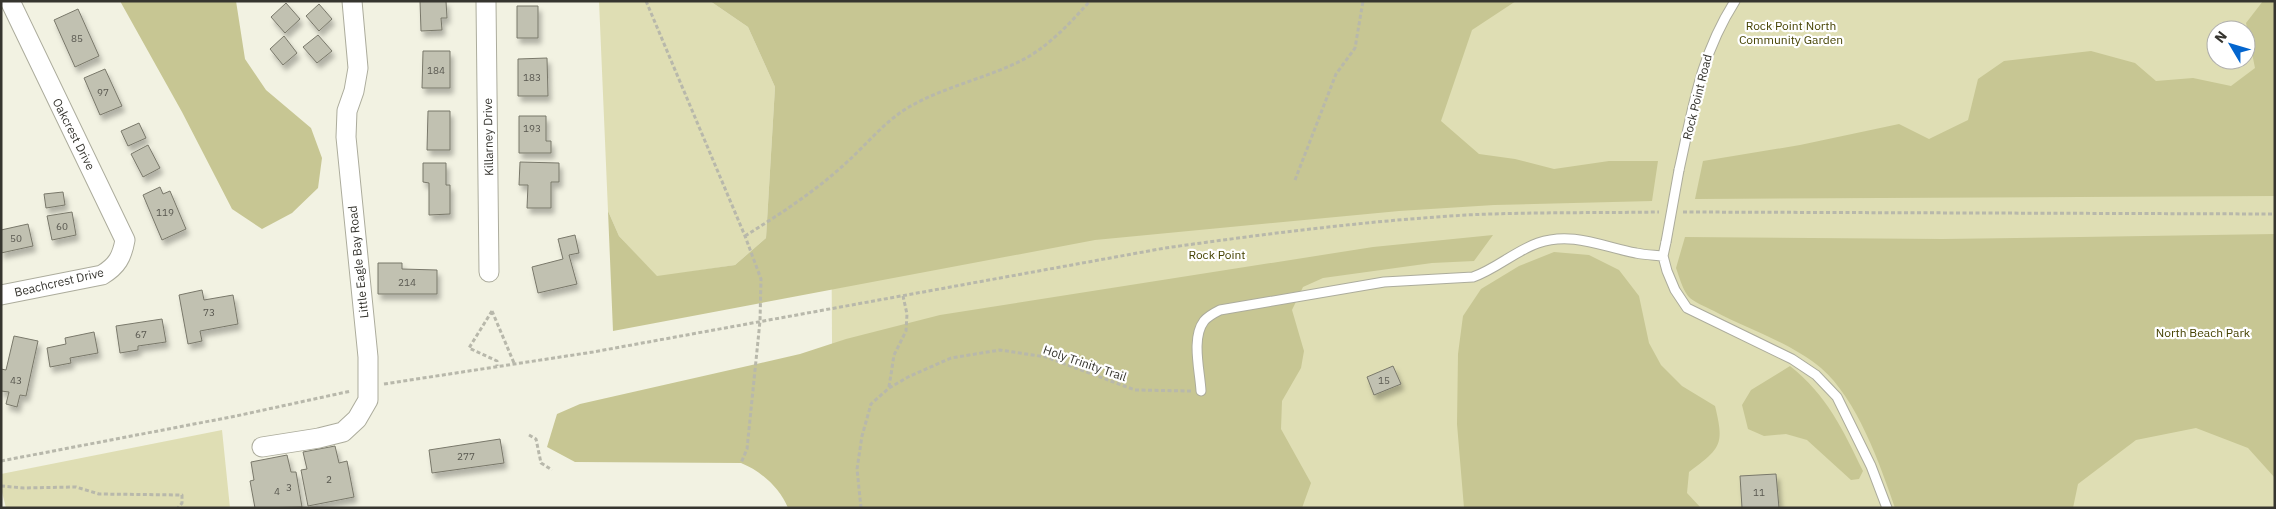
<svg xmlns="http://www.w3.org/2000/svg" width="2276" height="509" font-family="'IBM Plex Sans',sans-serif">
  <defs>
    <filter id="shadow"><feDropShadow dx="3" dy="5.5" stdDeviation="2.5" flood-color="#0004"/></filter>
  </defs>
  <rect width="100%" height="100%" fill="#f2f2e2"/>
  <path fill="#dfdeb4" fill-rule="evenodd" d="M599 1H710L748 27 775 87 766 238 735 265 657 277 619 236 608 211Z
    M830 1H2275V508H833ZM2216 30H2246V60H2216Z
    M222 430 230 508H6L1 488V474Z"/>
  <path fill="#c7c693" d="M120 1H236L245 59 266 90 311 128 322 158 318 188 292 213 262 229 232 209 182 112Z
    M710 1H1516L1472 30 1441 121 1479 154 1515 159 1554 169 1609 161H1658L1652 201 1494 205 1399 211 1095 240 613 331 608 211 619 236 657 276 735 265 766 238 775 87 748 27Z
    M2263 1H2275V196L1695 199 1703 161 1800 145 1899 124 1929 139 1968 120 1978 79 2004 61 2091 51 2135 63 2156 81 2193 78 2231 86 2255 68 2246 23Z
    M2275 234V478L2248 448 2196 428 2136 440 2078 484 2073 508H1895C1880 464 1857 399 1821 368 1790 342 1749 330 1714 311 1706 307 1693 302 1688 296 1682 288 1679 276 1676 268L1685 237 1943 239Z
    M1493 235 1474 261 1432 263 1323 278 1303 287 1292 310 1304 351 1301 368 1282 401 1281 429 1311 483 1302 508H788C780 488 761 471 741 463L575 462 547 447 557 414 580 404 800 354 846 339 940 315 1373 247Z
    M1554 252 1589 255 1619 270 1639 296 1649 343 1661 365 1682 386 1715 406C1725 446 1720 448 1689 472L1687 493 1701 508H1464L1457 424 1458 354 1463 316 1481 289 1519 266Z
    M1790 366C1827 395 1843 430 1863 471L1859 479 1851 480 1807 440 1786 434 1764 436 1748 429 1742 405 1751 390Z"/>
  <path fill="#c1c1b1" stroke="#79786a" filter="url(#shadow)" d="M420 1H446L447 18H441L442 30 421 31Z
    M286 3 300 19 285 33 271 17Z
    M319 4 332 19 319 31 306 16Z
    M517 6H538V38H517Z
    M78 9 99 56 75 67 54 20Z
    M318 35 332 51 317 63 303 47Z
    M284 36 297 53 283 65 270 49Z
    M423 51H450V88H422Z
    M547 58 548 96H518V59Z
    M105 69 122 106 100 115 84 78Z
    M428 111H450V150H427Z
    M519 116H546V141H551V153H519Z
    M139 123 146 138 128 146 121 131Z
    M148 145 160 168 143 177 131 154Z
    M520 162 559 163V182H551V208H527L528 185H519Z
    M423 163H446V185H450V214L429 215V183L423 182Z
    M160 187 163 194 170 191 186 229 162 240 143 195Z
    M63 192 65 205 46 208 44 194Z
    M72 212 76 235 52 240 47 216Z
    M28 224 33 246 1 253V230Z
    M575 235 579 253 569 255 577 284 538 293 532 267 563 259 558 239Z
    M378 263H402V269L437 270V294H378Z
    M202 290 204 300 233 295 238 324 200 331 202 341 188 344 179 295Z
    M162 319 166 342 138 346V350L120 353 116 326Z
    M94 332 98 353 70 358 71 363 50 367 47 348 66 344 65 338Z
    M14 336 38 341 26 396 20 395 17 407 6 404 9 392 1 391V369L6 370Z
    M1393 366 1401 384 1374 395 1367 377Z
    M500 439 504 463 432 473 429 450Z
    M335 446 339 463 347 461 354 497 308 506 301 470 307 469 303 452Z
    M287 455 291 472H296L302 507 255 508 250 481 254 480 251 462Z
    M1776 474 1779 508H1742L1740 476Z"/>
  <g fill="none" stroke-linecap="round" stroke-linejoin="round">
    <g stroke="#acac9c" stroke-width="11">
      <path id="service" d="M1679 170C1693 108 1700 56 1735 1
        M1666 242 1663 256 1667 271 1675 290 1687 308 1792 359 1816 375 1837 397 1871 466 1887 508
        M1201 391C1200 371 1191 338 1204 321 1208 316 1214 313 1220 310L1384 282 1473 277C1496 269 1515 251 1538 243 1572 231 1603 247 1636 253 1645 255 1654 255 1663 256"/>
    </g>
    <g stroke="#acac9c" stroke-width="21">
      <path id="minor" d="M486 1 489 272
        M1 295 102 275C117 266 122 257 125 240L10 1
        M262 447 319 438 343 432 357 419 368 400V357L346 137 347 111 354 91 358 68 352 1"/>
    </g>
    <path stroke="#b8b8ab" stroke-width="3" stroke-dasharray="4 2.5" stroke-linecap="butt" d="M646 1 745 236 761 279 760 321 747 449 741 463
      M1295 180 1336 74 1355 48 1363 1
      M1683 212 2275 214
      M745 236C780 214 816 191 847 162 867 144 885 121 909 107 945 86 992 77 1028 57 1053 42 1071 22 1090 1
      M492 311 469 348 497 361V366
      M492 311 514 363
      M384 384 593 352 1165 248C1265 234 1365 221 1466 215 1530 212 1595 213 1659 212
      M889 387 894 355 906 331 907 314 903 296
      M529 435 536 439 541 463 552 470
      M1 461 236 416 351 391
      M1 486 24 488 76 487 99 494 182 495V503L178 508
      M861 508 857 469 862 436 871 404 889 388 908 377 951 358 1000 350 1046 357 1135 390 1191 391"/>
    <use href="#service" stroke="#fff" stroke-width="9"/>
    <use href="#minor" stroke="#fff" stroke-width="19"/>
    <g stroke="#acac9c" stroke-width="11" stroke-linecap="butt">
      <path id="service-bridge" d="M1666 242 1679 170"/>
    </g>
    <use href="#service-bridge" stroke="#fff" stroke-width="9"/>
  </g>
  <g text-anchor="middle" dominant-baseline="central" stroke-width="4.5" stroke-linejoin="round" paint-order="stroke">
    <g font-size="10" fill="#595850">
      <text x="77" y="38">85</text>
      <text x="436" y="70">184</text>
      <text x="532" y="77">183</text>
      <text x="103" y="92">97</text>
      <text x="532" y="128">193</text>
      <text x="165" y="212">119</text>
      <text x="62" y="226">60</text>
      <text x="16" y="238">50</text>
      <text x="407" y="282">214</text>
      <text x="209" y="312">73</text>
      <text x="141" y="334">67</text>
      <text x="16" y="380">43</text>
      <text x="1384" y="380">15</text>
      <text x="466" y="456">277</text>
      <text x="329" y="479">2</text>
      <text x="289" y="487">3</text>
      <text x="277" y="491">4</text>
      <text x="1759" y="492">11</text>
    </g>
    <g font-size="12" fill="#464303" stroke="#fff">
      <text x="1791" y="25">Rock Point North<tspan x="1791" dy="14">Community Garden</tspan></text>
      <text x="1217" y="254">Rock Point</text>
      <text x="2203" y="332">North Beach Park</text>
    </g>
    <g font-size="12" fill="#36352f" stroke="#fff">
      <text transform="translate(1697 97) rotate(-76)">Rock Point Road</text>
      <text transform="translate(74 134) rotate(63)">Oakcrest Drive</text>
      <text transform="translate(488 137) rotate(-91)">Killarney Drive</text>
      <text transform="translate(358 262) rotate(-96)">Little Eagle Bay Road</text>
      <text transform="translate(59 282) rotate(-13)">Beachcrest Drive</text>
      <text transform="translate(1085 363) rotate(19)">Holy Trinity Trail</text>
    </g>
  </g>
  <rect width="2276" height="509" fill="none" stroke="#36352f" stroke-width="5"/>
  <g transform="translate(2231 45) rotate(308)"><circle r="24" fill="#ffffff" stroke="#afaeac"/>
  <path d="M0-4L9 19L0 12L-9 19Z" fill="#0365ce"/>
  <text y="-8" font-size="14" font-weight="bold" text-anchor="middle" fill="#36352f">N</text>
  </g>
</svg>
